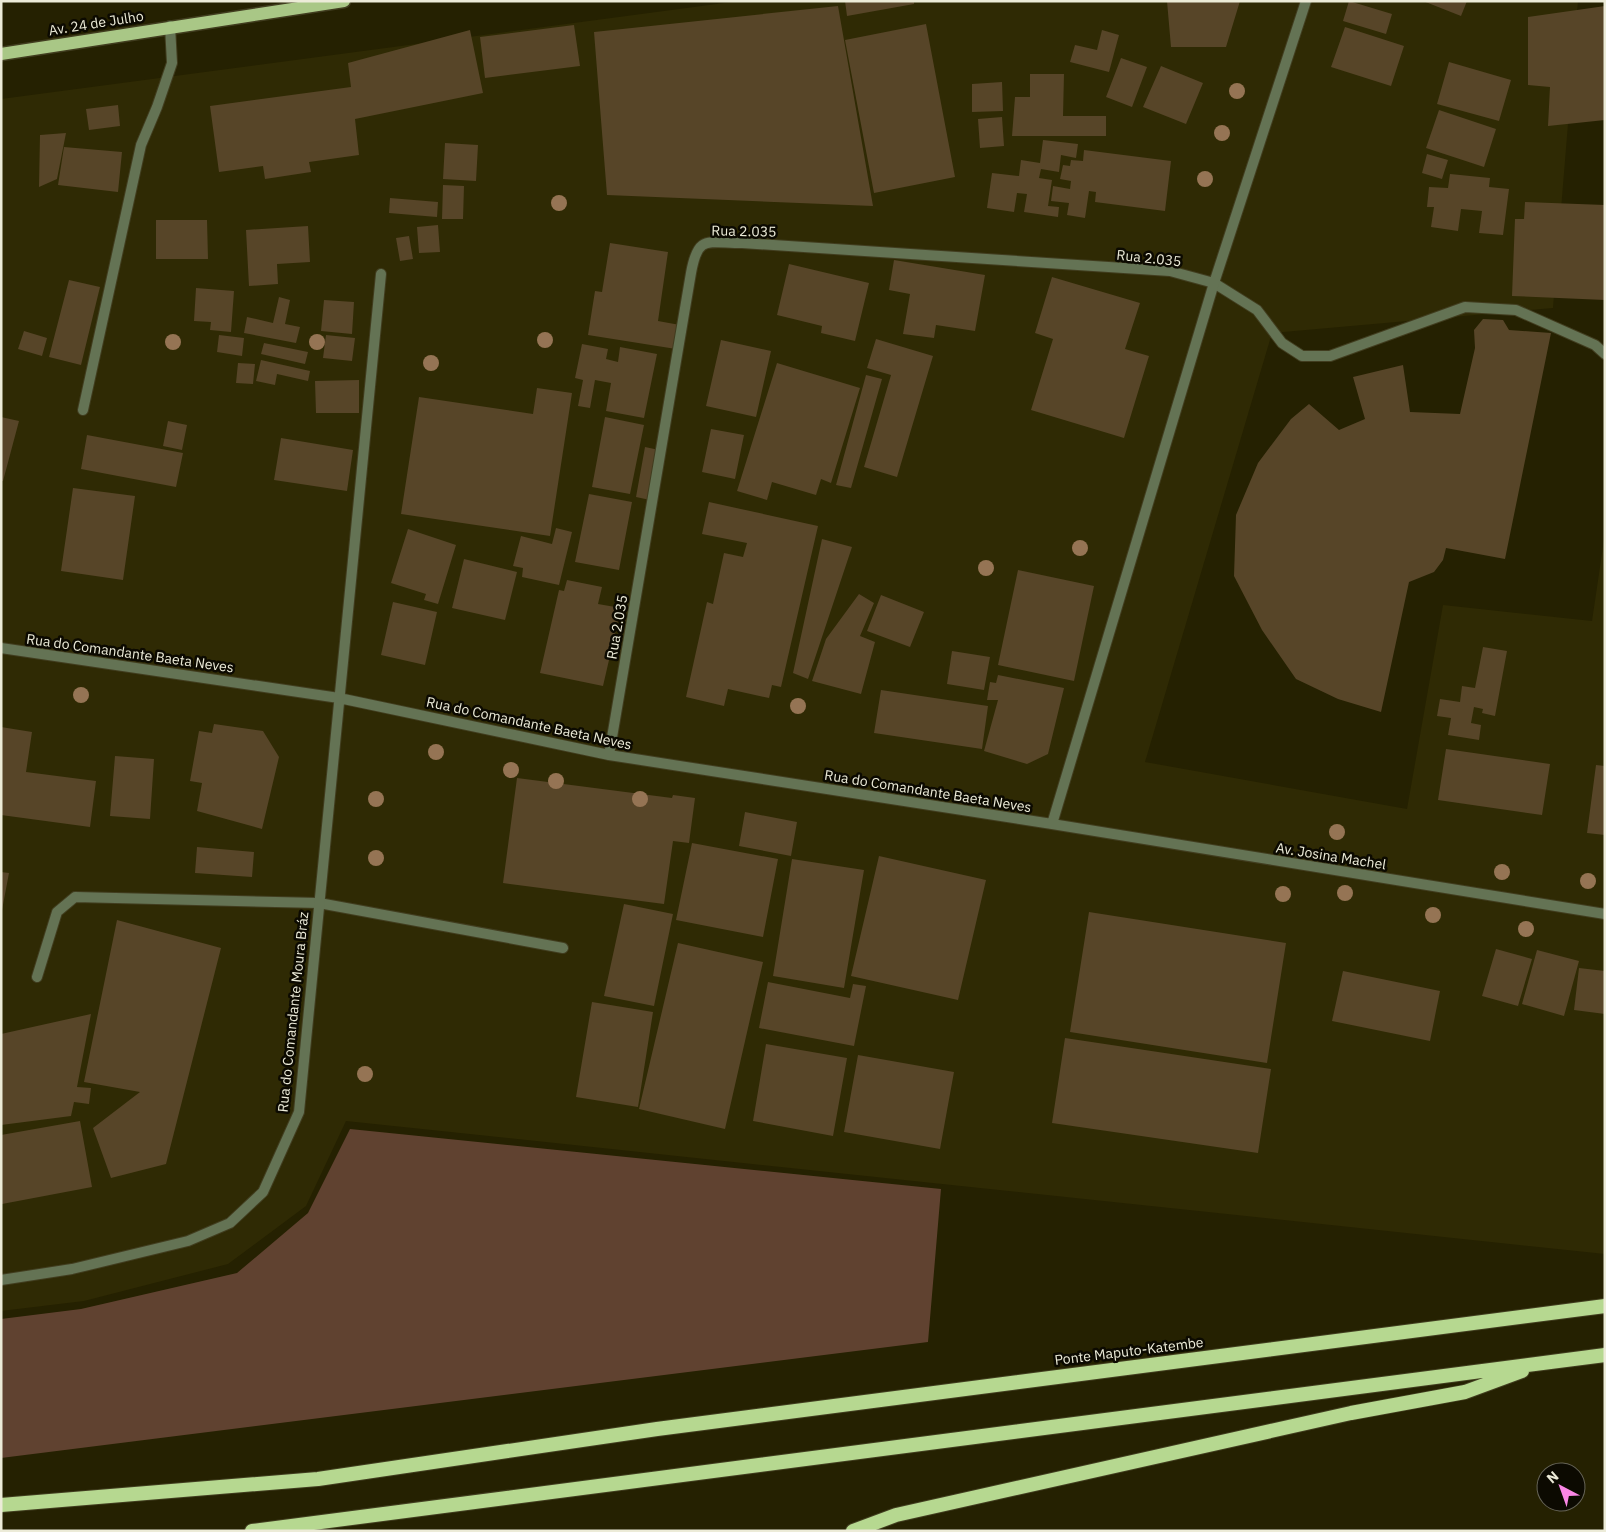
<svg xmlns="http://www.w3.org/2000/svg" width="1606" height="1532" font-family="'IBM Plex Sans',sans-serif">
  <rect width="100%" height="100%" fill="#252101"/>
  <path fill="#2f2a04" d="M739 1H1578L1553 308 1272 333 1145 762 1407 809 1443 605 1592 621 1605 533V1254L346 1121 306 1206 228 1264 84 1301 1 1311V99Z"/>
  <path fill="#604230" d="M350 1129 941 1189 928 1342 1 1458V1319L81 1309 237 1273 308 1213Z"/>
  <path fill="#574528" d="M845 1H914V4L847 16Z
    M1167 1H1240L1226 47H1171Z
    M1349 1 1392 14 1386 34 1343 21Z
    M1423 1H1467L1461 16Z
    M838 6 873 206 607 195 594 32Z
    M1605 6V120L1548 126 1550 87 1528 85V17Z
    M926 24 955 177 874 193 845 40Z
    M574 25 580 66 485 78 480 37Z
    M1345 27 1404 46 1391 86 1331 67Z
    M470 30 483 93 355 119 359 155 309 162 311 172 265 179 263 166 219 172 210 106 351 87 348 63Z
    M1102 30 1119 35 1109 72 1070 62 1075 45 1097 50Z
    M1121 58 1147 67 1132 107 1106 97Z
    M1449 62 1511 80 1499 121 1437 104Z
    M1161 66 1203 83 1186 124 1143 107Z
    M1030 74H1064L1063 116H1106V136H1012L1015 97H1030Z
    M1002 82 1003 111 972 112V84Z
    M118 105 120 126 89 130 86 109Z
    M1439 110 1496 129 1484 167 1426 148Z
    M1002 117 1004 146 980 148 978 119Z
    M66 133 57 179 39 187 40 135Z
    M1043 140 1078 144 1076 158 1061 155 1059 172 1041 169 1039 178 1052 180 1048 206 1059 207 1058 217 1024 212 1027 194 1017 193 1014 212 987 208 992 173 1019 176 1021 160 1040 163Z
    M445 143 478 145 476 181 443 179Z
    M64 147 122 152 118 192 58 185Z
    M1084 150 1171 161 1165 211 1095 202 1096 192 1089 191 1085 218 1067 215 1069 203 1051 201 1053 186 1070 189 1071 181 1060 179 1063 165 1070 166 1071 160 1083 161Z
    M1427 154 1448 160 1442 179 1422 173Z
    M1450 174 1490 178 1489 187 1509 189 1503 235 1479 233 1482 211 1461 209 1458 231 1431 227 1434 207H1427L1429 187 1448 188Z
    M443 185 464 186 463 219H442Z
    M390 198 438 202 437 217 389 213Z
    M1525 202 1605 205V300L1512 296 1515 219H1524Z
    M156 220H207L208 259H156Z
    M438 225 440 252 419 253 417 227Z
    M308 226 310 262 277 264 278 284 249 286 246 230Z
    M409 236 413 259 400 261 396 238Z
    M610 243 668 252 658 321 680 325 676 349 588 335 595 291 602 292Z
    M894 260 985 275 975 331 936 325 934 338 903 334 910 294 889 290Z
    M789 264 869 283 855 341 821 333 822 326 777 315Z
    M1052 277 1140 303 1125 349 1149 356 1124 438 1031 410 1053 339 1035 333Z
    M69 280 100 287 81 365 49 357Z
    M196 288 234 291 231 332 210 330 211 322 194 321Z
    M279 297 290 300 285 324 300 327 296 343 244 333 247 317 273 323Z
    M324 300 354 302 352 334 321 331Z
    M1483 319 1503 320 1509 330 1551 333 1505 559 1446 548 1443 560 1434 572 1409 582 1381 712 1338 699 1296 679 1262 630 1234 576 1236 515 1258 463 1291 419 1309 404 1339 430 1365 419 1353 377 1403 365 1410 412 1460 414 1475 348 1474 330Z
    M24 331 47 338 42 356 18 349Z
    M219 335 244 338 242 356 217 352Z
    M326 335 355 338 352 361 323 358Z
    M876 339 933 356 897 477 864 467 891 375 867 368Z
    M721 340 771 351 756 417 706 406Z
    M264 343 308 352 305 364 261 354Z
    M582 344 608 349 606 359 618 362 620 347 657 354 644 418 606 411 611 383 595 380 590 408 578 406 583 380 575 378Z
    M261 360 310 371 308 381 277 374 275 385 256 381Z
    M238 363 255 364 253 384 236 383Z
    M777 363 860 388 831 483 821 479 816 495 772 482 767 500 737 491Z
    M866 375 882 379 851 488 836 485Z
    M359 380V413H316L315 381Z
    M537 388 572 393 550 536 401 514 419 397 533 414Z
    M1 417 19 421 3 481H1Z
    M605 417 644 425 630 494 592 487Z
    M168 421 187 425 182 450 163 446Z
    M711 429 744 435 735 479 702 472Z
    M87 435 183 453 176 487 81 469Z
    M281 438 353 450 347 491 274 480Z
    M645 447 659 450 650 500 636 497Z
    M73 488 135 496 123 580 61 571Z
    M589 494 632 502 619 570 575 562Z
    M709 502 818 526 781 687 772 685 769 698 728 689 724 706 686 697 707 602 713 604 724 553 743 557 747 543 702 534Z
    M556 528 572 532 559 585 522 577 523 568 513 566 521 536 552 544Z
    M408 529 456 545 438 604 424 600 426 594 391 583Z
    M822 539 852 547 808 679 793 673Z
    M464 559 517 572 505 620 452 608Z
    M1018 570 1094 586 1074 681 998 665Z
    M567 580 602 587 598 604 621 608 603 686 540 673 559 590 564 591Z
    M859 594 874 603 860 636 875 642 861 694 812 681 826 639Z
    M881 595 924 612 910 647 867 631Z
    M393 602 437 612 425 665 381 655Z
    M1483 647 1507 651 1495 716 1482 713 1483 709 1474 707 1471 723 1481 725 1479 740 1448 735 1451 718 1437 716 1440 699 1460 702 1462 686 1475 688Z
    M952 651 990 657 984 690 947 684Z
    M998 675 1064 688 1048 754 1027 764 984 751 998 700H987L990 682 996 683Z
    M881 690 988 706 982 749 874 733Z
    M214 724 263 731 279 757 262 829 197 811 202 783 190 781 199 731 212 733Z
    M1 727 32 732 26 772 96 781 90 827 1 815Z
    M1446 749 1550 764 1542 815 1438 800Z
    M115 756 154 759 150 819 110 816Z
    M1596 765 1605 766V835L1587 833Z
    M517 778 672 798 673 795 695 798 689 843 673 841 664 904 503 883Z
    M745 812 797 822 791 856 739 846Z
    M692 843 778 859 763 937 676 920Z
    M197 847 254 852 252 877 195 873Z
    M879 856 986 880 958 1000 851 976Z
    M792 859 864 870 844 988 773 976Z
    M1 872 9 873 2 910H1Z
    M624 904 673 914 654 1006 604 996Z
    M1089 912 1286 943 1267 1063 1070 1032Z
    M117 920 221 948 166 1164 111 1178 93 1128 140 1092 84 1082Z
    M678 943 763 962 725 1129 639 1109Z
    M1496 949 1532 959 1518 1006 1482 996Z
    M1537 950 1579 961 1564 1016 1522 1004Z
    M1579 968 1605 971V1014L1574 1010Z
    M1343 971 1440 991 1430 1041 1332 1021Z
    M768 982 850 998 853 984 866 986 854 1046 759 1028Z
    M592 1002 653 1012 638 1107 576 1097Z
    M91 1014 77 1087 91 1088 89 1104 74 1102 71 1116 1 1125V1034Z
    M1065 1038 1271 1069 1258 1153 1052 1123Z
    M766 1044 847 1058 833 1136 753 1121Z
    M858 1055 954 1072 940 1149 844 1132Z
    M80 1121 92 1187 2 1204 1 1135Z"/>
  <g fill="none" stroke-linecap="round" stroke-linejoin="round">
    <g stroke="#413d1f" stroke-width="12">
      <path id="service" d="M1214 283 1257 310 1282 343 1302 356H1330L1465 307 1516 310 1595 345 1605 354
        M37 977 57 912 75 897 319 903 563 948"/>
    </g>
    <g stroke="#413d1f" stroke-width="12">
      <path id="minor" d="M83 410 141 145 157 107 172 63 170 26
        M1 648 339 698 609 755 1052 824 1605 914
        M609 755 691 273C698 234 707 243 742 243L1170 271 1214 283
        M1052 824 1214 283 1306 1
        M1 1280 72 1269 188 1241 230 1223 263 1192 299 1112 381 274"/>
    </g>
    <g stroke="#413d1f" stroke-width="15">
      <path id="primary" d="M1 54 344 1"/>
    </g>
    <g stroke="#413d1f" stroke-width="16">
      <path id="trunk" d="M1 1505 318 1479 657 1429 1605 1306
        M252 1531 1605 1355
        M853 1531 896 1515 1351 1413 1465 1392 1522 1371"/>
    </g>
    <use href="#service" stroke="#647354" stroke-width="10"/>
    <use href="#minor" stroke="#647354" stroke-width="10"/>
    <use href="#primary" stroke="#a9c786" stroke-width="12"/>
    <use href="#trunk" stroke="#b6d890" stroke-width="14"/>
  </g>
  <g fill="#957454">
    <circle cx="1237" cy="91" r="8"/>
    <circle cx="1222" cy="133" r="8"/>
    <circle cx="1205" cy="179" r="8"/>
    <circle cx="559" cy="203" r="8"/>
    <circle cx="545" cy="340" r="8"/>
    <circle cx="173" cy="342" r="8"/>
    <circle cx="317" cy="342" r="8"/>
    <circle cx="431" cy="363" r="8"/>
    <circle cx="1080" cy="548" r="8"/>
    <circle cx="986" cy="568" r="8"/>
    <circle cx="81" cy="695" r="8"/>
    <circle cx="798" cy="706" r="8"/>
    <circle cx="436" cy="752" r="8"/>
    <circle cx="511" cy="770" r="8"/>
    <circle cx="556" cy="781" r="8"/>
    <circle cx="376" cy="799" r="8"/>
    <circle cx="640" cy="799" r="8"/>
    <circle cx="1337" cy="832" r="8"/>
    <circle cx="376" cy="858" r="8"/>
    <circle cx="1502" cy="872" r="8"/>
    <circle cx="1588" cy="881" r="8"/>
    <circle cx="1345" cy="893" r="8"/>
    <circle cx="1283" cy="894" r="8"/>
    <circle cx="1433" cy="915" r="8"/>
    <circle cx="1526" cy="929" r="8"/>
    <circle cx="365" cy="1074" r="8"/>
  </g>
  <g text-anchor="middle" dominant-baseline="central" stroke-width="5" stroke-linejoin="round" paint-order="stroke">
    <g font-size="14" fill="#ecebd8" stroke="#0c0a01">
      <text transform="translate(96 23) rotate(-9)">Av. 24 de Julho</text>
      <text transform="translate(744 231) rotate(1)">Rua 2.035</text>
      <text transform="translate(1149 258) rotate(6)">Rua 2.035</text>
      <text transform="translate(617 627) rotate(-80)">Rua 2.035</text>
      <text transform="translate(130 653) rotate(8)">Rua do Comandante Baeta Neves</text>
      <text transform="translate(529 723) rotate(12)">Rua do Comandante Baeta Neves</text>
      <text transform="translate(928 791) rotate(9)">Rua do Comandante Baeta Neves</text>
      <text transform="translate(1331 856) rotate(9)">Av. Josina Machel</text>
      <text transform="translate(293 1012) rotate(-84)">Rua do Comandante Moura Bráz</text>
      <text transform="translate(1129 1351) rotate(-7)">Ponte Maputo-Katembe</text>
    </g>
  </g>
  <rect width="1606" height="1532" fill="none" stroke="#ecebd8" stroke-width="5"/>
  <g transform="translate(1561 1487) rotate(319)"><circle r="24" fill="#0c0a01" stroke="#666457"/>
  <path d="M0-4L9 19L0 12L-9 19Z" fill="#fb87e6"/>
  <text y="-8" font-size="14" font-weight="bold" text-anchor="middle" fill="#ecebd8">N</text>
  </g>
</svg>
